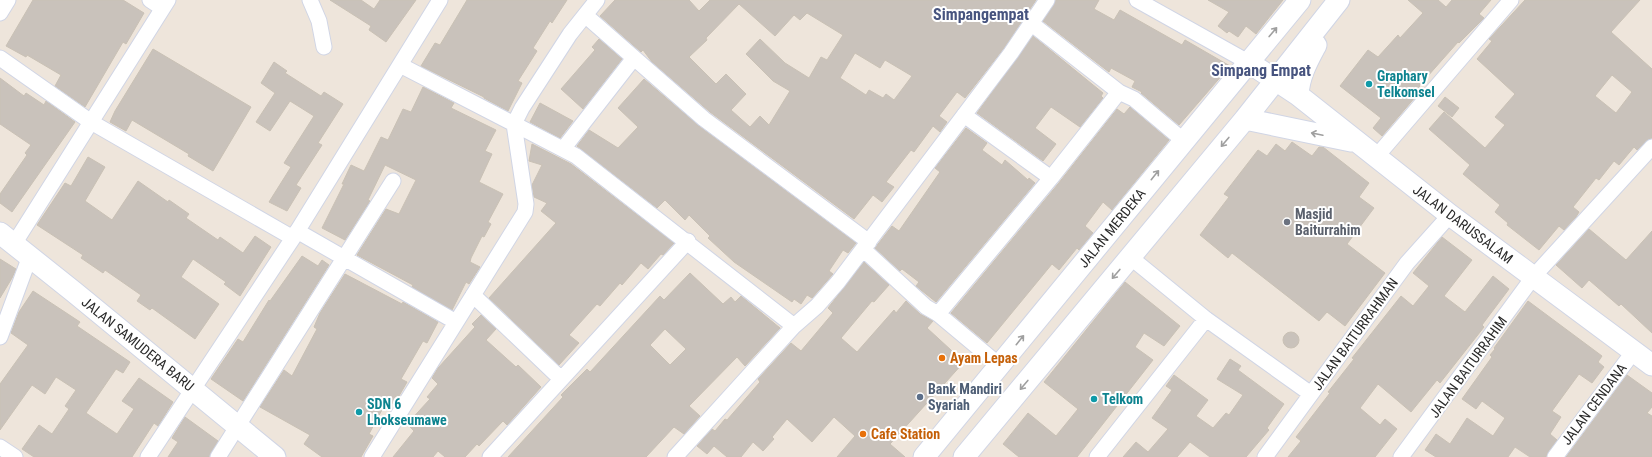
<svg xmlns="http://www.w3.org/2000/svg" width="1652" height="457" font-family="'Roboto Condensed',sans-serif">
  <rect width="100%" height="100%" fill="#eee5db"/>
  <path fill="#c9c2bb" stroke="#c9c1b5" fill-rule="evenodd" d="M33 0H123L144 13 126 44 123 42 85 107 55 86 61 75 27 55 26 57 6 46Z
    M330 0H361L374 9 380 0H416L386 42 369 30 371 26Z
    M467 0H567L552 23 550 21 533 48 537 51 518 81 522 83 508 111 484 98V97L421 66 435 43 440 45Z
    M615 0H689L699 11 710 0H1036L1004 48 965 98 957 92 939 116 947 122 940 132 933 126 914 152 911 150 886 182 894 187 882 202 873 195 854 219 710 112 652 62 643 50 641 52 600 16ZM739 4 775 36 794 15 800 20 807 13 843 35 827 60 821 57 809 78 785 63 760 39 746 54 773 81 790 91 769 125 760 116 750 127 731 110 746 94 726 74 716 84 689 57 707 40 706 38ZM855 53 880 68 885 60 912 76 894 100 886 94 883 98 869 90 866 95 840 78Z
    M1056 0H1099L1094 9 1114 20 1120 10 1182 45 1185 40 1230 66 1179 125 1141 93 1142 92 1132 87 1135 81 1111 68 1109 72 1043 21Z
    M1208 0H1283L1256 34 1246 26 1238 37 1229 31 1227 33 1218 26 1229 12Z
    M1408 0H1438L1446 7 1452 0H1491L1479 14 1484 18 1459 43 1458 42 1419 86 1422 89 1382 136 1373 128 1381 118 1340 86 1368 50 1378 57 1398 35 1400 38 1423 13Z
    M1525 0H1640L1611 32 1652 69V138L1646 141 1637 150 1634 147 1619 165 1614 161 1599 180 1596 178 1573 207 1579 212 1576 217 1564 230 1559 226 1539 250 1507 225 1508 223 1495 212 1500 205 1463 174 1470 165 1429 129 1444 112 1485 148 1505 125 1495 117 1515 94 1477 59 1492 41 1489 39ZM1612 75 1632 92 1616 113 1595 96Z
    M1033 36 1103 93 1101 96 1103 98 1080 127 1051 107 1035 128 1056 144 1043 161 977 113Z
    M599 39 622 59 583 109 561 89 595 50 592 47Z
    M153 49 251 107 213 171 188 156 189 154 132 120 126 131 110 122 115 111Z
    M274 62 287 71 285 73 321 96 324 92 343 104 318 143 322 145 296 185 301 188 287 211 269 202 291 167 284 163 314 116 290 101 270 131 256 122 275 93 261 83Z
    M0 78 24 96 26 93 44 105 46 101 75 122 12 212 0 203V194L27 155 25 153 31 145 0 124Z
    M644 79 699 126 856 243 848 253 843 250 829 271 833 274 812 298 807 295 801 304 794 299 792 302 734 262 708 238 710 236 689 215 685 220 665 200 657 208 577 146 589 130 618 148 638 127 618 108Z
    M423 87 454 103 451 108 496 130 485 151 492 154 479 182 503 194 488 222 491 224 484 237 482 236 471 258 470 262 480 267 469 284 466 282 452 310 412 287 413 285 357 255 386 209 399 214 416 180 385 165 368 200 370 201 345 240 322 228 344 184H342L351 165 364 171 381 137 388 140 403 109 411 112Z
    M1445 97 1459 108 1452 117 1438 106Z
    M540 103 573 121 560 138 530 122Z
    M1130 107 1169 140 1112 210 1103 202 1085 226 1093 233 1079 250 1077 248 1059 270 1052 264 987 343 951 313 1058 184 1117 109 1124 114Z
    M966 128 987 143 982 150 1002 165 1005 160 1028 180 1029 178 1035 183 936 302 916 286 919 282 902 269 900 271 875 248 892 226 899 231 940 172 935 168Z
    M1292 142 1312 156 1319 147H1323L1369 183 1359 197 1374 208 1347 244 1385 273 1345 326 1327 312 1319 321 1232 253 1228 258 1200 235 1229 197 1224 194 1258 150 1267 156 1276 144 1285 151Z
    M532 144 571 164 674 243 663 255 661 254 648 269 641 263 622 285 620 283 600 306 597 304 569 335 579 343 559 365 489 298 556 223 541 211 547 203 534 197 532 185 542 165 529 161Z
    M88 157 105 167 85 201 112 220 138 181 168 202 169 200 189 214 186 218 218 240 220 237 243 253 255 236 271 247 240 296 224 284 226 282 193 259 181 277 219 304 195 339 152 308 150 310 137 301 141 295 105 270 103 273 81 258 83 255 37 225 65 183 71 186Z
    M1589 229 1626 260 1652 231V333L1621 304 1619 306 1589 280 1582 288 1556 265Z
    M1442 237 1472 260 1444 296 1465 312 1493 276 1509 289 1482 325 1484 327 1440 383 1437 380 1411 412 1378 384 1360 408 1380 425 1385 419 1397 429 1375 457H1288L1301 441 1296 437 1330 393 1328 392 1354 359 1352 358 1401 296 1413 306 1429 286 1413 273Z
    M302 256 318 266 322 260 329 265 243 401 211 379 238 339 243 342 269 300 270 301Z
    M0 259 16 269 12 278 0 298Z
    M864 262 889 285 874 302 872 301 841 338 857 352 894 310 896 313 906 301 920 314 933 321 927 328 964 362 890 444 905 457H837L855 436 834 417 812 442 787 419 772 437 774 439 763 451 753 442 741 457H727L714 446 707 454 697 446 712 429 715 431 725 419 727 420 760 382 758 379 791 343 801 351 833 313 828 308Z
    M690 273 723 304 731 297 735 302 741 296 780 328 745 366 737 357 689 406 700 416 684 434 674 427 646 457H508L563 397 561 395 587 369 590 372 660 296 664 300ZM665 329 686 349 670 365 650 345Z
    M345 274 402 304 403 302 438 322 427 343 423 341 401 379 407 382 399 396 397 395 389 409 384 406 369 434 373 436 361 457H322L304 444 310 435 260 407 284 370 292 376 317 329 314 327 320 313Z
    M1125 282 1180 326 1164 346 1144 333 1135 347 1153 360 1077 457H1019L1003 444 1028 413 1056 436 1078 409 1044 382Z
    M33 291 80 322 77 326 130 362 123 373 116 369 86 413 117 434 134 409 122 401 139 378 173 402 158 426 154 423 132 457H34L22 449 39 425 52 434 69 409 65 406 76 390 56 377 45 394 32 385 0 430V384L28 345 11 333 19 312Z
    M1528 301 1602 356 1598 362 1604 367 1592 383 1579 374 1552 411 1561 417 1550 434 1557 440 1548 452 1546 457H1530L1515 447 1508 457H1436L1425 450 1436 434 1450 444 1467 418 1493 436 1505 418 1482 401 1476 409 1462 399 1492 357 1490 355 1495 349 1494 348Z
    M481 315 496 329 486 340 516 367 518 365 541 387 507 425 503 421 479 446 477 444 465 457H445L438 451 433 457H393L414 431 407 424 430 399 427 397 438 384 432 378 438 368 475 327 472 324Z
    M1283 340a8 8 0 1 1 16 0a8 8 0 1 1-16 0Z
    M1230 359 1241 366 1238 370 1284 404 1267 428 1269 430 1246 457H1210L1190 442 1177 457H1123L1136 442 1148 452 1168 429 1152 418 1172 390 1166 386 1174 375 1208 400 1196 416 1213 428 1226 413 1229 415 1243 395 1217 379Z
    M1627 375 1652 393V407L1647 413 1652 416V457H1566Z
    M185 417 218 441 209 457H168L178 442 172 438Z"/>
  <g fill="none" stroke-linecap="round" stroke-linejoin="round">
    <g stroke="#d0d5e5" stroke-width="17">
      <path id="street" d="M150 0 162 8
        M310 0 319 21 324 47
        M1137 0 1248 62
        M0 13 8 0
        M585 15 704 119 869 242
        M1032 24 1119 92 1134 99 1184 141
        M0 58 91 122 293 238
        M400 65 576 156 794 326
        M964 115 1051 178
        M563 149 634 58
        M1376 157 1511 0
        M297 231 456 322
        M14 244 168 0
        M864 250 926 307 938 314 999 365
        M1130 257 1206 319 1311 394
        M473 295 561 379
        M938 314 1051 178 1119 92
        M0 337 30 256
        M0 447 15 457
        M148 457 293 238 440 0
        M218 457 393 181
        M372 457 525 212 526 204 514 124 522 108 570 34 597 0
        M490 457 688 241
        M675 457 794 326 817 306 838 282 1011 53 1047 0
        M1097 457 1206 319
        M1265 457 1407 263 1450 215
        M1401 457 1534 276 1652 147
        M1555 457 1634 351"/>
    </g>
    <g stroke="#d0d5e5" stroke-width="23">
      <path id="secondary" d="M1248 62 1298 95 1450 215 1652 365
        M1298 95C1299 76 1307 62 1316 45
        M1245 119 1351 141
        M0 233 74 292 275 457
        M924 457 1300 0
        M964 457 1245 119 1339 0"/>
    </g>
    <use href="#street" stroke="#fff" stroke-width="15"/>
    <use href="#secondary" stroke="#fff" stroke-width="21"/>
  </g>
  <defs><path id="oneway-shaft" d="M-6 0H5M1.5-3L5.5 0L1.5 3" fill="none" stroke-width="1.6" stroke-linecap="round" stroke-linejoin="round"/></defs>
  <g stroke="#9f9f9f">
    <use href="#oneway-shaft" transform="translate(1273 32) rotate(-50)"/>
    <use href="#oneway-shaft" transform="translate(1317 134) rotate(-168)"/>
    <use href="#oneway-shaft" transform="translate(1225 142) rotate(130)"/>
    <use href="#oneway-shaft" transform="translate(1155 175) rotate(-51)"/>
    <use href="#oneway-shaft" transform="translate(1116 274) rotate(130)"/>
    <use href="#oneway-shaft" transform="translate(1020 340) rotate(-51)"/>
    <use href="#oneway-shaft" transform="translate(1024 385) rotate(130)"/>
  </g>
  <g fill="#0f9aa8" stroke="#fff" stroke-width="1.5">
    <circle cx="1369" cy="84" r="4"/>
    <circle cx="1094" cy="399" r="4"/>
    <circle cx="359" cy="412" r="4"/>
  </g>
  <circle fill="#6b7280" stroke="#fff" stroke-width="1.5" cx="1287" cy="222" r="4"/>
  <g fill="#e8710a" stroke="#fff" stroke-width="1.5">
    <circle cx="942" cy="358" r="4"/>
    <circle cx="863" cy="434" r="4"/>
  </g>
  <circle fill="#5c6f8a" stroke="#fff" stroke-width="1.5" cx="920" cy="397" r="4"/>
  <g text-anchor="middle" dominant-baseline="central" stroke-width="4" stroke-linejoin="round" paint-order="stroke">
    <g font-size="14" font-weight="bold" fill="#0d838f" stroke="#fff" text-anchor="start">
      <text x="1377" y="76">Graphary<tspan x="1377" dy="16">Telkomsel</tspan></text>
      <text x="1102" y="399">Telkom</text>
      <text x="367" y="404">SDN 6<tspan x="367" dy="16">Lhokseumawe</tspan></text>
    </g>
    <g font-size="14" font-weight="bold" fill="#5b616d" stroke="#fff" text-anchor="start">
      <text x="1295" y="214">Masjid<tspan x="1295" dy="16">Baiturrahim</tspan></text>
    </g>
    <g font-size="14" fill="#2a2a2a" stroke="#fff">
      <text transform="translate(1463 224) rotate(37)">JALAN DARUSSALAM</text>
      <text transform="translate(1112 228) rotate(-51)">JALAN MERDEKA</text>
      <text transform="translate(1355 334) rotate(-54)">JALAN BAITURRAHMAN</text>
      <text transform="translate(138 344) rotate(39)">JALAN SAMUDERA BARU</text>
      <text transform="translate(1468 367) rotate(-54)">JALAN BAITURRAHIM</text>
      <text transform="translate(1594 404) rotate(-53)">JALAN CENDANA</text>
    </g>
    <g font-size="14" font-weight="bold" fill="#c56008" stroke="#fff" text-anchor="start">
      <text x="950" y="358">Ayam Lepas</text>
      <text x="871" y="434">Cafe Station</text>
    </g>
    <g font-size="14" font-weight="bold" fill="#4e5e75" stroke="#fff" text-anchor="start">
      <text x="928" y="389">Bank Mandiri<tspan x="928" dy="16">Syariah</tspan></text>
    </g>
    <g font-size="16" font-weight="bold" fill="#47547f" stroke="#fff">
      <text x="981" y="14">Simpangempat</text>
      <text x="1261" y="70">Simpang Empat</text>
    </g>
  </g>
</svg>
